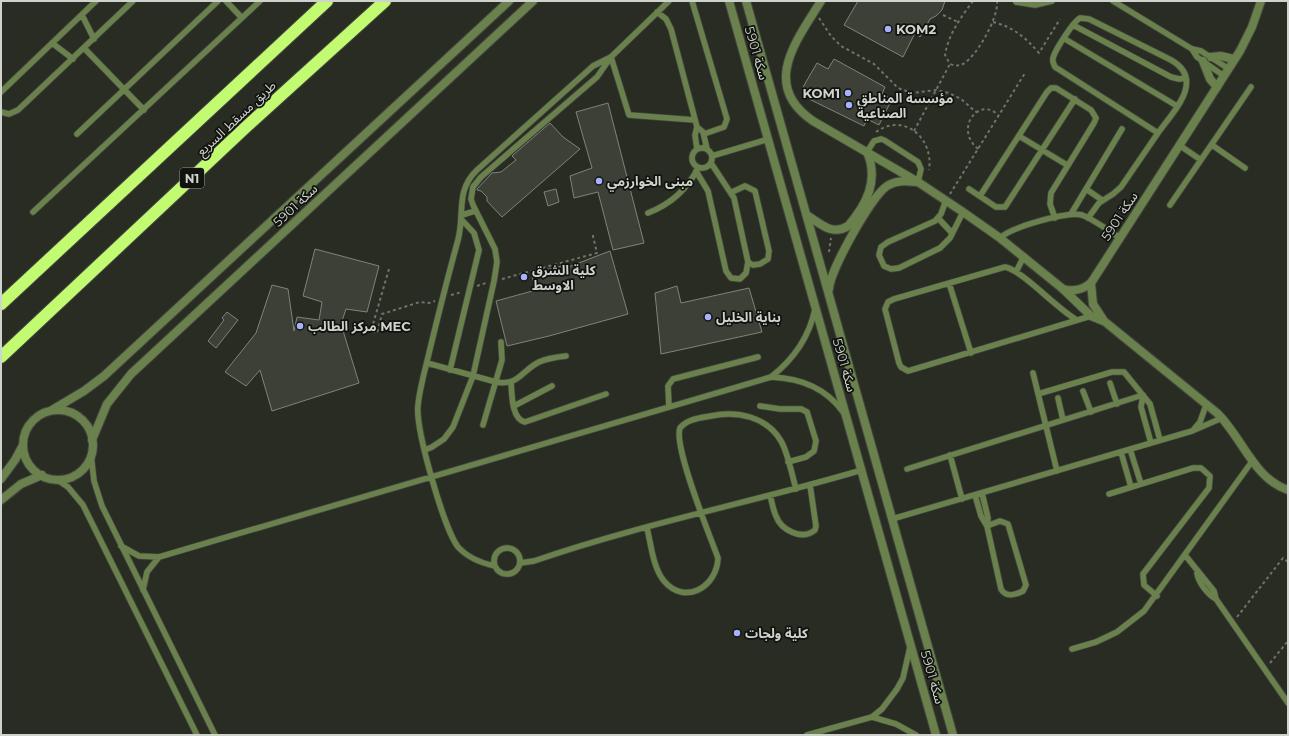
<svg xmlns="http://www.w3.org/2000/svg" width="1289" height="736" font-family="Montserrat,'Noto Sans Arabic',sans-serif">
  <rect width="100%" height="100%" fill="#282c23"/>
  <path fill="#3c4037" stroke="#7f847a" d="M858 1H945L942 10 936 16 930 19 920 37 915 33 903 57 844 25Z
    M834 59 885 87 882 94 892 99 879 125 867 119 864 126 809 99 814 92 803 87 817 63 828 69Z
    M608 103 644 243 613 250 598 192 574 198 570 176 592 168 576 112Z
    M550 123 563 137 580 149 502 217 487 201V197L481 191 477 190V189L492 173 501 172 516 160 512 156Z
    M556 189 559 202 548 206 544 192Z
    M315 249 379 266 367 312 346 309 341 324 359 383 272 411 260 370 246 386 225 372 256 333 272 285 288 289 294 331 297 317 319 320 322 302 303 296Z
    M610 251 628 314 549 336 507 346 496 301 536 290 531 273 562 266 563 269Z
    M677 286 681 303 749 288 762 332 661 354 655 293Z
    M227 312 238 320 216 348 208 341 224 320 222 318Z"/>
  <g fill="none" stroke-linecap="round" stroke-linejoin="round">
    <g stroke="#43473e" stroke-width="7">
      <path id="service" d="M226 1 242 18
        M692 1 727 119 724 127 704 134
        M1113 1 1192 49 1201 51 1229 69
        M1016 2 1035 5 1052 1
        M657 12 666 19 671 29 697 127 695 135 697 149
        M82 15 94 39
        M1080 18 1089 19 1171 60C1206 80 1173 112 1158 133L1055 67C1054 64 1052 62 1053 58 1055 50 1073 22 1080 18Z
        M1073 25 1171 77 1179 79 1186 78
        M1065 39 1177 106
        M52 43 73 59
        M84 48 144 110
        M1192 49 1197 57 1224 76
        M611 57 629 115 695 120
        M1 92 96 1
        M1 112 9 114 18 110 133 1
        M697 127 703 132 707 149
        M77 134 218 1
        M1019 136 1067 165
        M1179 145 1201 160
        M1212 145 1245 168
        M692 158a10 10 0 1 1 20 0a10 10 0 1 1-20 0Z
        M867 152 874 141 881 139 884 140 918 162 921 169 918 182
        M712 156 769 139
        M696 171 708 191 726 271 731 278 740 279 746 273 748 262 734 198 711 163
        M969 189 996 207H1005L1075 99
        M1086 189 1102 200
        M732 192 745 186 755 191 769 251 768 259 760 264 753 265 748 262
        M980 196 1047 92 1051 88H1056L1091 110 1096 118 1094 123 1051 193 1050 204 1055 218
        M946 200 941 214 935 221 888 242 881 247 879 255 884 266 891 269 899 268 940 248 950 238 963 212
        M1170 205 1251 87
        M33 212 260 1
        M648 213C671 204 687 190 698 168
        M1071 214 1122 129
        M462 215 475 211
        M938 218 952 233
        M1088 218 1099 203 1113 194 1121 187 1158 133
        M1000 238C1012 227 1067 211 1082 215 1095 220 1107 230 1119 237
        M1016 272 1024 256
        M949 283 971 353
        M1077 320C1057 309 1022 270 1005 267L894 299 888 302 885 309 899 363 901 367 908 371 1091 316
        M427 363 496 382C519 386 521 371 539 362 548 358 557 357 566 356
        M450 370 479 250 474 233 462 220
        M1033 373 1057 471
        M771 377C794 359 809 338 815 309
        M511 382C512 393 511 419 525 422L606 394
        M1110 383 1117 404
        M1083 391 1091 412
        M1038 394 1112 372H1124L1150 404 1160 440
        M1143 395 1141 407 1151 443
        M1058 398 1063 420
        M514 406 552 386
        M760 406 780 409H801L807 412 816 441 814 451 806 457 788 462
        M669 407 668 386 673 379 758 357
        M483 425 502 360 501 342
        M1194 429 1200 422 1206 405
        M1130 449 1141 484
        M425 450 432 447 444 439 453 427 473 376 494 281 497 262 495 249 473 205 471 199 473 187 481 177 597 77 611 57 669 1
        M1121 452 1131 487
        M91 454 94 481 102 506 215 735
        M950 455 962 499
        M907 469 1143 395
        M56 479 68 487 83 505 197 735
        M982 493 988 518 987 526
        M1109 494 1193 468H1201L1210 476 1209 488 1143 574 1144 585 1157 596
        M770 495C772 502 773 510 776 516 781 530 802 541 815 530L816 526 810 485
        M975 495 981 516 987 526
        M892 519 1192 431 1222 418
        M1000 521 1008 524 1026 585 1023 591C1015 595 1006 598 1001 589L987 526Z
        M647 528C651 544 653 568 664 581 685 606 717 587 718 558 710 536 673 446 680 428 687 419 700 418 711 416 737 410 767 417 781 441 788 453 792 475 796 489
        M121 546 139 556 159 557 771 377C799 378 826 388 843 412
        M494 561a13 13 0 1 1 26 0a13 13 0 1 1-26 0Z
        M1185 555 1214 591 1216 599
        M520 563 534 561C641 524 754 502 862 470
        M495 566C481 563 468 558 458 547 444 529 415 428 418 405 420 386 426 367 430 349 439 312 448 276 458 240 465 213 455 191 477 170L593 66 611 57
        M1197 573C1198 582 1208 595 1216 599L1288 703
        M143 590 147 572 159 557
        M1072 649 1096 642 1117 632 1144 611 1253 460
        M872 717 896 724 916 735
        M807 735 872 717 882 709 897 689 903 678 910 647"/>
    </g>
    <g stroke="#43473e" stroke-width="10">
      <path id="minor" d="M1211 57 1221 56 1234 59
        M1203 61 1210 79 1217 87
        M1091 283 1093 304 1104 321 1217 413C1242 437 1254 479 1288 490
        M1063 289 1091 316 1103 321"/>
    </g>
    <g stroke="#43473e" stroke-width="10">
      <path id="tertiary" d="M729 1 936 735
        M746 1 953 735
        M821 1C797 40 760 85 813 121L918 182 963 212 1000 238 1063 289C1074 292 1082 290 1091 283L1240 51 1252 27 1261 1
        M808 216C821 224 832 236 848 226 867 204 879 180 867 152
        M829 289C830 270 871 197 887 186 896 180 906 181 917 182
        M52 410 84 391 104 376 509 1
        M23 445a35 35 0 1 1 70 0a35 35 0 1 1-70 0Z
        M92 440 107 404 131 374 533 1
        M1 479 15 460 23 445
        M1 500 21 484 42 475"/>
    </g>
    <g stroke="#43473e" stroke-width="14">
      <path id="motorway" d="M1 304 327 1
        M1 357 246 127 385 1"/>
    </g>
    <path stroke="#6f736b" stroke-width="2" stroke-dasharray="3 3" stroke-linecap="butt" d="M973 1C961 17 948 35 945 55L950 64C955 66 959 66 963 64 977 56 999 17 997 1
      M943 15 958 22
      M819 18 831 36 841 46 874 64 898 88 912 93 936 90 949 93 961 99 976 112
      M993 22C1013 27 1025 37 1039 53L1060 19
      M914 131 950 64
      M876 132C904 112 934 138 929 170
      M978 149C953 128 980 95 999 116
      M950 194 1025 73
      M829 252 831 238
      M389 269 371 331 377 333 382 314 420 302 429 303 435 301
      M502 279 597 253 592 232
      M477 286 486 283
      M451 295 462 292
      M1237 617 1283 558 1288 562
      M1270 663 1288 641"/>
    <use href="#service" stroke="#6a814d" stroke-width="5.5"/>
    <use href="#minor" stroke="#6a814d" stroke-width="8"/>
    <use href="#tertiary" stroke="#6a814d" stroke-width="8"/>
    <use href="#motorway" stroke="#c2fb71" stroke-width="12"/>
  </g>
  <g fill="#a7b1fc" stroke="#11130f" stroke-width="1.5">
    <circle cx="888" cy="29" r="4"/>
    <circle cx="848" cy="93" r="4"/>
    <circle cx="849" cy="105" r="4"/>
    <circle cx="599" cy="181" r="4"/>
    <circle cx="524" cy="277" r="4"/>
    <circle cx="708" cy="317" r="4"/>
    <circle cx="300" cy="326" r="4"/>
    <circle cx="737" cy="633" r="4"/>
  </g>
  <g text-anchor="middle" dominant-baseline="central" stroke-width="3.5" stroke-linejoin="round" paint-order="stroke">
    <rect fill="#11130f" stroke="#979994" stroke-width="1" x="180" y="168" width="24" height="20" rx="3"/>
    <g font-size="12" font-weight="bold" fill="#d0d3cd">
      <text x="192" y="178">N1</text>
    </g>
    <g font-size="13" font-weight="bold" fill="#d0d3cd" stroke="#11130f" text-anchor="start">
      <text x="896" y="29">KOM2</text>
      <text x="840" y="93" text-anchor="end">KOM1</text>
      <text x="857" y="98">مؤسسة المناطق<tspan x="857" dy="15">الصناعية</tspan></text>
      <text x="607" y="181">مبنى الخوارزمي</text>
      <text x="532" y="270">كلية الشرق<tspan x="532" dy="15">الاوسط</tspan></text>
      <text x="716" y="317">بناية الخليل</text>
      <text x="308" y="326">مركز الطالب MEC</text>
      <text x="745" y="633">كلية ولجات</text>
    </g>
    <g font-size="13" fill="#d0d3cd" stroke="#11130f">
      <text transform="translate(757 53) rotate(74)">سكة 5901</text>
      <text transform="translate(236 118) rotate(-43)">طريق مسقط السريع</text>
      <text transform="translate(295 205) rotate(-43)">سكة 5901</text>
      <text transform="translate(1119 216) rotate(-57)">سكة 5901</text>
      <text transform="translate(845 365) rotate(74)">سكة 5901</text>
      <text transform="translate(933 677) rotate(74)">سكة 5901</text>
    </g>
  </g>
  <rect width="1289" height="736" fill="none" stroke="#d0d3cd" stroke-width="4"/>
</svg>
